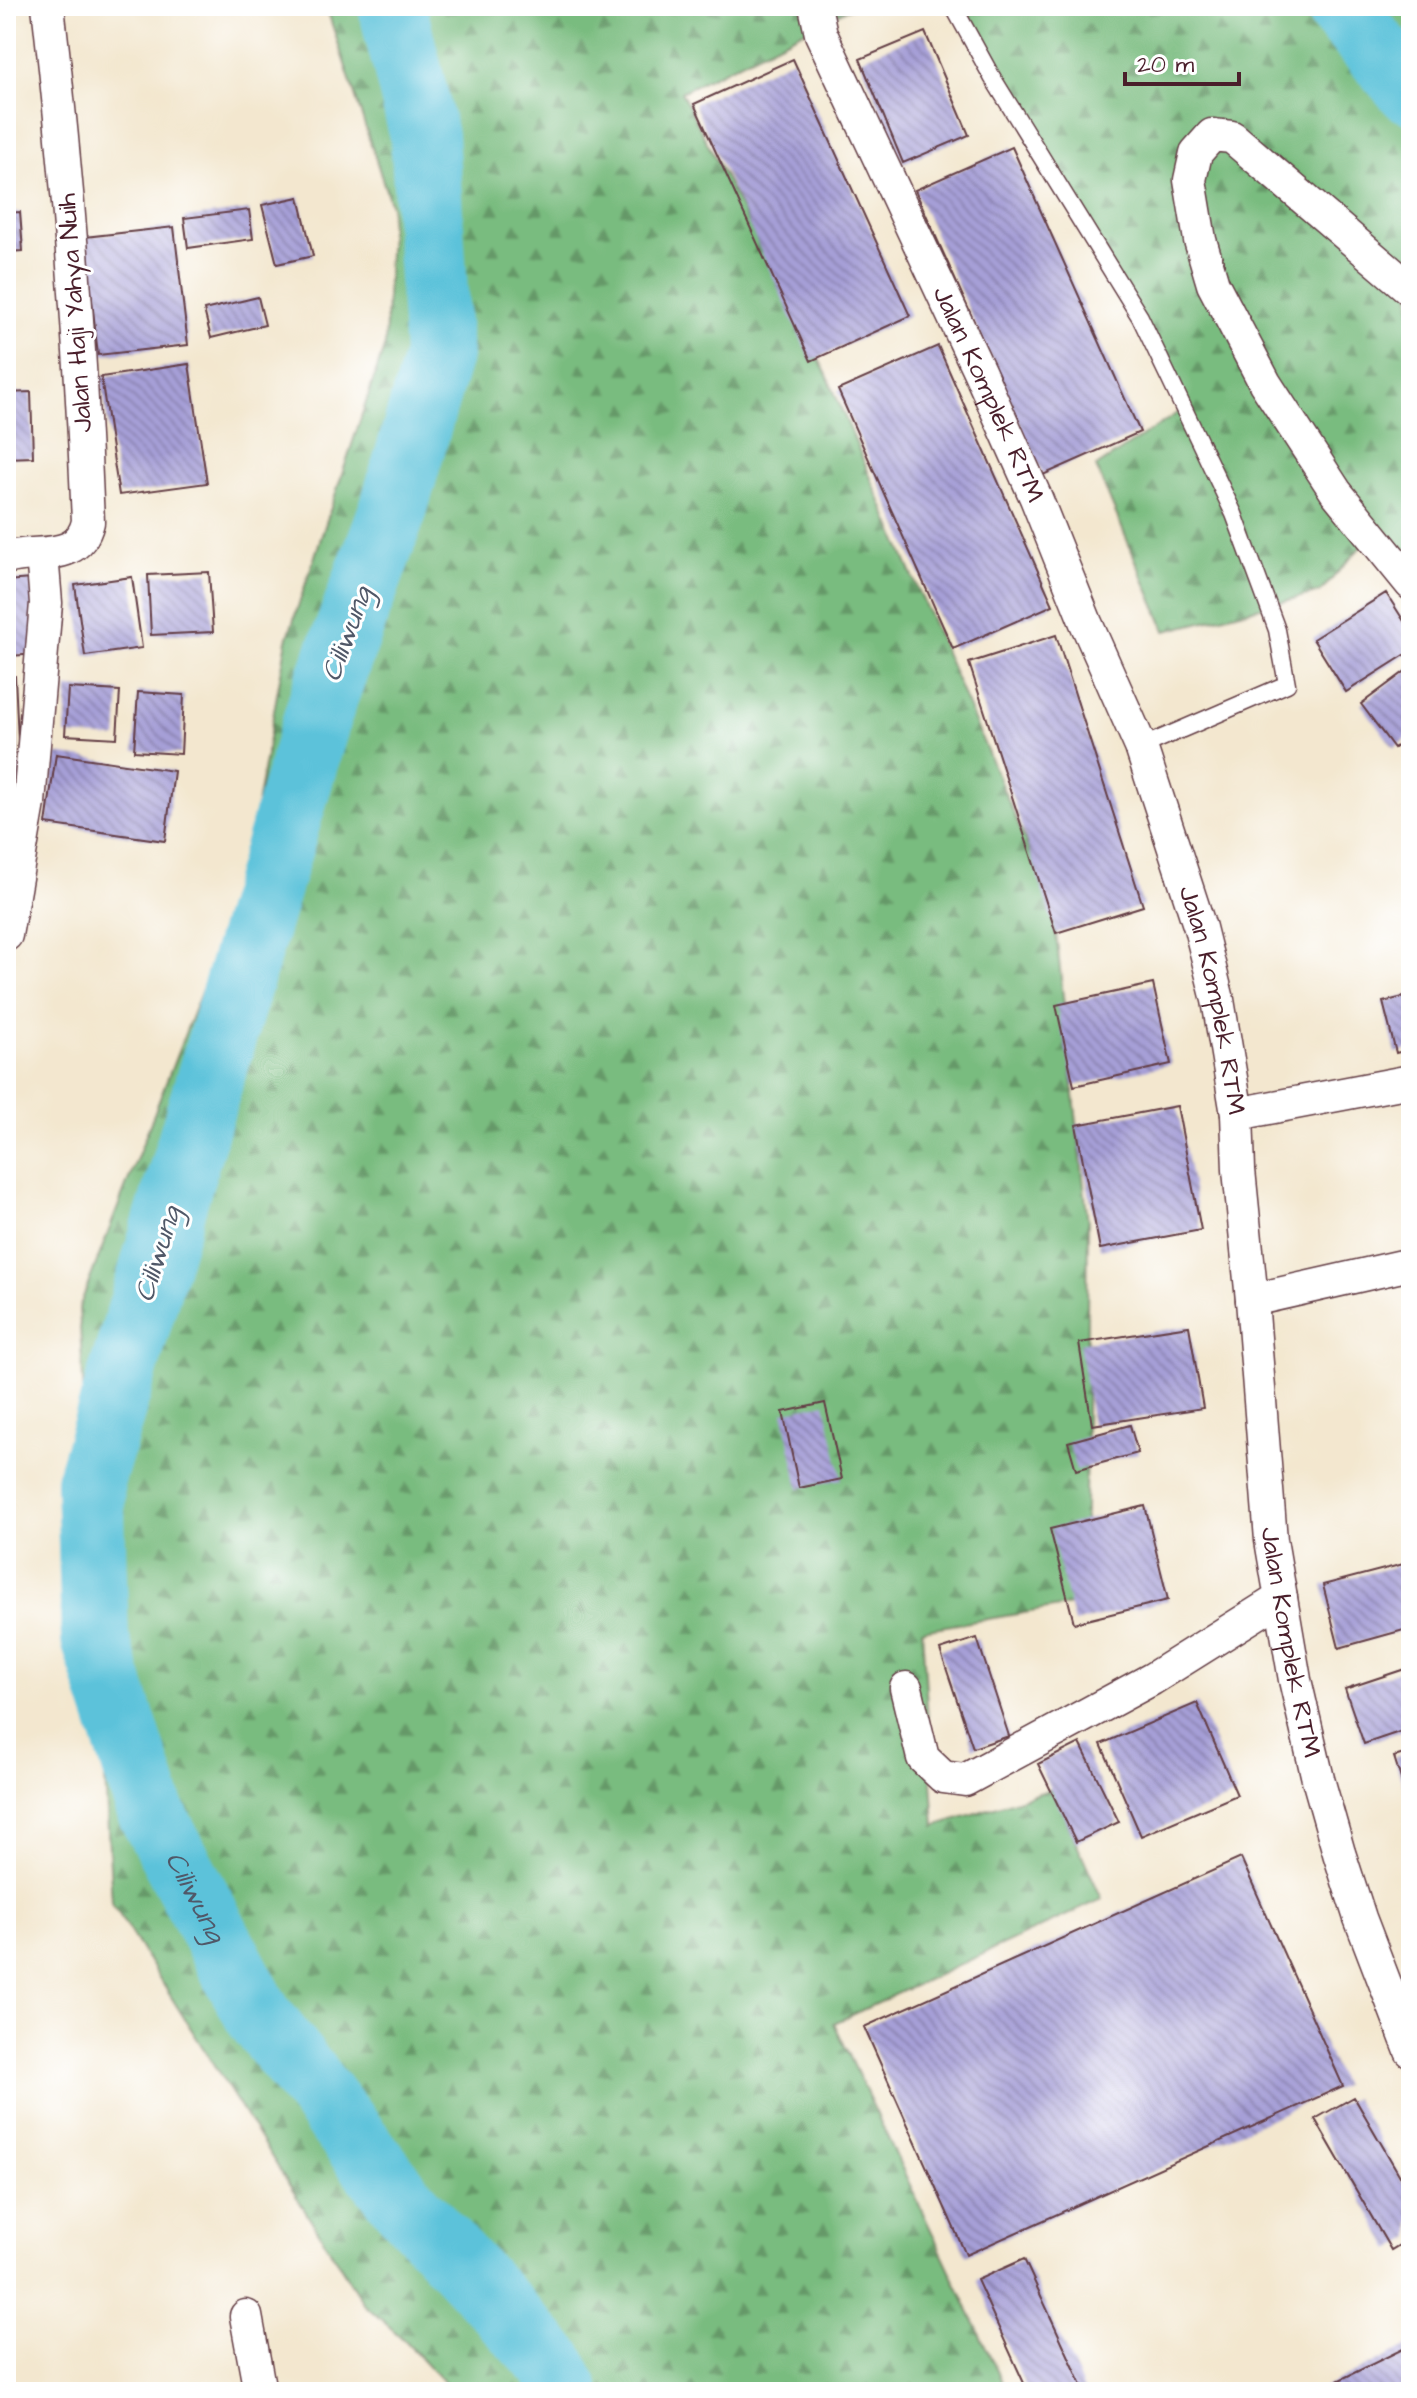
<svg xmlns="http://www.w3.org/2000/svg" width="1417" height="2398" font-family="'Architects Daughter',sans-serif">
  <defs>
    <pattern id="forest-firs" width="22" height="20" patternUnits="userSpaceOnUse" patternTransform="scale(2)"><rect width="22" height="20" fill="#79bc7f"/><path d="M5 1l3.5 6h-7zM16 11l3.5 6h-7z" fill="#659868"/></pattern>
    <pattern id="building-back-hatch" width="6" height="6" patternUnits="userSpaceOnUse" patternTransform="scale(2)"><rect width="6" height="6" fill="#a69fd7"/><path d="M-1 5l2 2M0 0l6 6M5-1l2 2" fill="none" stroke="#8981af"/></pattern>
  </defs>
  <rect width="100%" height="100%" fill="#fff"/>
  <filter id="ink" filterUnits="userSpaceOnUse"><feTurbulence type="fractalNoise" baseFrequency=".0125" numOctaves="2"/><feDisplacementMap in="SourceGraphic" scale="16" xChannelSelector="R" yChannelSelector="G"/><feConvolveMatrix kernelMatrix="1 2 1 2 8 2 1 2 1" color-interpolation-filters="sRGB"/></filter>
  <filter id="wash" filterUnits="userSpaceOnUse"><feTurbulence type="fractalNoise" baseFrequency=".006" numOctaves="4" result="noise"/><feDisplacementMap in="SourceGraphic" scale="32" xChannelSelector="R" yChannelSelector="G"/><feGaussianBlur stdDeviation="1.8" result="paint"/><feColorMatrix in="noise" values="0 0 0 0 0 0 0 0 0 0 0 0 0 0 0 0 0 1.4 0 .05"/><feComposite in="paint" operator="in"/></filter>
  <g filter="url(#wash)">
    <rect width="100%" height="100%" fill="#f3e7cf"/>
    <path fill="url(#forest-firs)" stroke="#626e55" stroke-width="2" d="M326 6H854L681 92 827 375 1053 906 1088 1222 1084 1603 922 1630 935 1826 1052 1789 1102 1899 834 2023 1007 2392H453L402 2338 364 2304 112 1903 79 1308 242 886 287 640 385 345 391 206Z
      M964 6H1411V558L1375 531 1320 592 1166 631 1096 467 1182 410Z"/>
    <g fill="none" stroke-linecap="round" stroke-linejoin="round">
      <g stroke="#5cc2da" stroke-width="68">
        <path id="s1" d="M392 6 424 136 438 355 393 510 322 702 90 1482 95 1639 151 1812 258 2015 404 2203 552 2363 566 2392"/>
        <path d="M1339 6 1411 90"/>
      </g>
    </g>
    <g id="blocks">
      <path fill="url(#building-back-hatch)" d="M925 32 969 135 903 163 860 59Z
        M793 59 910 316 811 361 694 104Z
        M1012 147 1140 432 1043 475 915 190Z
        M299 197 313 256 277 264 262 205Z
        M249 210 253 239 188 248 184 218Z
        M20 212 23 251 6 252V213Z
        M174 227 188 345 98 355 85 237Z
        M258 297 265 325 211 338 204 310Z
        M938 346 1053 605 953 649 838 390Z
        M189 364 207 483 119 495 101 377Z
        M31 392 33 457 6 458V393Z
        M209 572 213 632 151 635 148 575Z
        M132 577 142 648 85 656 75 585Z
        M31 579 38 654 9 656 6 581Z
        M1386 593 1411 632V651L1346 692 1313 639Z
        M1056 635 1143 906 1056 933 969 663Z
        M1411 667V735L1394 748 1361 704Z
        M15 676 20 784 6 785V677Z
        M68 688 120 691 117 738 65 735Z
        M138 692 184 695 181 754 134 751Z
        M56 754 174 771 165 841 46 824Z
        M1153 984 1171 1064 1074 1086 1056 1005Z
        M1411 995V1049L1396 1053 1383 1002Z
        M1177 1106 1201 1230 1100 1249 1076 1125Z
        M1189 1326 1203 1408 1092 1425 1079 1343Z
        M825 1403 842 1479 799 1488 783 1412Z
        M1130 1425 1138 1453 1076 1470 1068 1442Z
        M1145 1506 1168 1600 1074 1623 1050 1529Z
        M1411 1562V1628L1339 1648 1323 1585Z
        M977 1638 1009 1736 973 1748 940 1650Z
        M1411 1667V1728L1364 1744 1345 1689Z
        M1197 1703 1237 1795 1141 1836 1101 1744Z
        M1080 1743 1119 1822 1076 1842 1038 1764Z
        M1411 1752V1807H1410L1394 1757Z
        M1241 1858 1343 2086 966 2255 864 2027Z
        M1354 2097 1411 2195V2238L1391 2250 1315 2119Z
        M1024 2259 1085 2392H1028L977 2280Z
        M1411 2345V2392H1315Z"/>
    </g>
  </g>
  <g filter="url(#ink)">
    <use href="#blocks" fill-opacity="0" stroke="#633d44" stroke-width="2"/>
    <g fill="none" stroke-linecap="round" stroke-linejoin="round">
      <g stroke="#633d44" stroke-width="19">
        <path id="lane" d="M953 6 992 77 1140 317 1234 514 1277 630 1287 684 1141 747"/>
      </g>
      <g stroke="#633d44" stroke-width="35">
        <g id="street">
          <path id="s2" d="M815 6 821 34 979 371 1036 498 1086 623 1141 747 1200 928 1218 1000 1237 1114 1239 1170 1252 1300 1271 1540 1295 1680 1318 1779 1339 1853 1360 1918 1411 2051"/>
          <path d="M1411 290 1232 137 1212 135 1196 153 1190 180 1200 240 1213 284 1265 383 1336 492 1411 584"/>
          <path d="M6 558C37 548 78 564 88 522 81 349 68 177 48 6"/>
          <path d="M6 935 29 803 46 603 42 554"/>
          <path d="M1237 1114 1411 1081"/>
          <path d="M1252 1300 1411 1264"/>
          <path d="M906 1688 923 1758 943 1777 965 1780 1152 1679 1281 1598"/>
          <path d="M246 2316 260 2392"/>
        </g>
      </g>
      <use href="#lane" stroke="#fff" stroke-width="16"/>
      <use href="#street" stroke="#fff" stroke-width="32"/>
    </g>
  </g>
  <g text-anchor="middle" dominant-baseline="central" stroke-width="6" stroke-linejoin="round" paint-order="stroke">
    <g font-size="26" fill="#4a1f2b" stroke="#fff">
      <text transform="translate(75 313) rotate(-94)">Jalan Haji Yahya Nuih</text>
      <text stroke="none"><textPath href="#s2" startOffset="426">Jalan Komplek RTM</textPath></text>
      <text stroke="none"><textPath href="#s2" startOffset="1074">Jalan Komplek RTM</textPath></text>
      <text stroke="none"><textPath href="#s2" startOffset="1722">Jalan Komplek RTM</textPath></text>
    </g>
    <g font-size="28" font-style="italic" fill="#505868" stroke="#fff">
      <text transform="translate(347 634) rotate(-70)">Ciliwung</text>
      <text transform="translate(158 1254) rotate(-73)">Ciliwung</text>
      <text stroke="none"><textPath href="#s1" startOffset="1968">Ciliwung</textPath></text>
    </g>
  </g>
  <rect width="1417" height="2398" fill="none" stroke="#fff" stroke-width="32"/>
  <path d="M1125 72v12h114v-12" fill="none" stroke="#4a1f2b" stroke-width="4"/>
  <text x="1137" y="72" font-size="24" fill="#4a1f2b" stroke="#ffffff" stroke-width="6" paint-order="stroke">20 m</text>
</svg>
